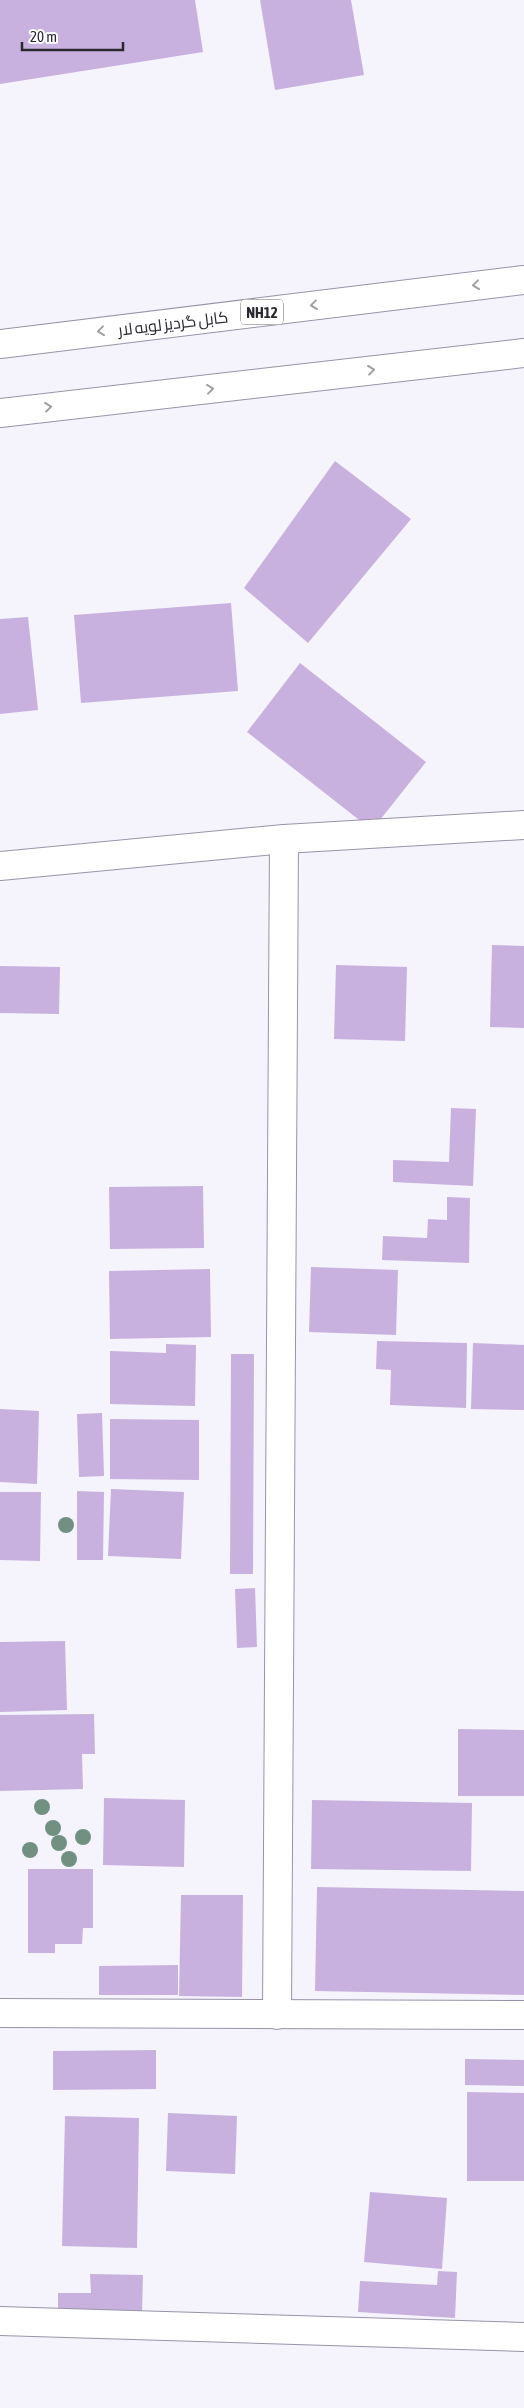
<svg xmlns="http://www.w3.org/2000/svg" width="524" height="2408" font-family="'Asap Condensed',Cairo,sans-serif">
  <rect width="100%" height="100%" fill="#f5f3fc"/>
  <path fill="#c9b1df" d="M0 0H195L203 52 0 84Z
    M260 0H351L364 75 275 90Z
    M335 461 411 519 308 643 244 588Z
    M231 603 238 691 81 703 74 615Z
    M28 617 38 710 0 714V619Z
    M300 663 426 762 372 830 247 732Z
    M492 945 524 946V1028L490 1027Z
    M336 965 407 967 405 1041 334 1039Z
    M0 966 60 967 59 1014 0 1013Z
    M451 1108 476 1109 473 1186 393 1182V1160L449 1162Z
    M203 1186 204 1248 110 1249 109 1187Z
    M447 1197 470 1198 469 1263 382 1260 383 1236 427 1238 428 1219 447 1220Z
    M311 1267 398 1270 396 1335 309 1332Z
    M210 1269 211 1337 110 1339 109 1271Z
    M377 1341 467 1343 466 1408 390 1405 391 1370 376 1369Z
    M473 1343 524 1345V1410L471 1409Z
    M166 1344 196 1345 195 1406 110 1404V1351L166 1353Z
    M231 1354H254L253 1574H230Z
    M0 1409 39 1411 37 1484 0 1482Z
    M102 1413 104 1476 79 1477 77 1414Z
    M110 1419 199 1420V1480L110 1479Z
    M111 1489 184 1492 181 1559 108 1556Z
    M77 1491 104 1492 103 1560H77Z
    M0 1492H41L40 1561 0 1560Z
    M255 1588 257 1647 237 1648 235 1589Z
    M65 1641 67 1710 0 1712V1642Z
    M94 1714 95 1754H82L83 1789 0 1791V1715Z
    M458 1729 524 1730V1796H458Z
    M104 1798 185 1800 184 1867 103 1865Z
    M312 1800 472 1803 471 1871 311 1869Z
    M28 1869H93V1928H83L82 1944H55V1953H28Z
    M317 1887 524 1891V1995L315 1991Z
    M181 1895H243L242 1997 179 1996Z
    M178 1965V1995H99V1966Z
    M156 2050V2089L53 2090V2051Z
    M465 2059 524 2060V2086L465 2085Z
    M467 2092 524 2093V2181H467Z
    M168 2113 237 2116 235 2174 166 2171Z
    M65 2116 139 2118 137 2248 62 2246Z
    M370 2192 447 2198 442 2269 364 2262Z
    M438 2271 457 2272 455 2318 358 2312 360 2281 437 2285Z
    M90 2274 143 2275 142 2313 58 2312V2293H91Z"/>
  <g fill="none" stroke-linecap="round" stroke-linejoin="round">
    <g stroke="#9993a8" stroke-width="30">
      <path id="street" d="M0 866 284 839 524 825
        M0 2013 524 2015
        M277 2015 284 839
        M0 2321 524 2337"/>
    </g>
    <g stroke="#9993a8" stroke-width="30">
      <path id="highway" d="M0 344 524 280
        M0 413 524 353"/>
    </g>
    <use href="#street" stroke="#fff" stroke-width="28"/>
    <use href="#highway" stroke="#fff" stroke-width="28"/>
  </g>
  <g fill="#729082">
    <circle cx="66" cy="1525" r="8"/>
    <circle cx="42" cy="1807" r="8"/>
    <circle cx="53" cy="1828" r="8"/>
    <circle cx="83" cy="1837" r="8"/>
    <circle cx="59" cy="1843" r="8"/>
    <circle cx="30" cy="1850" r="8"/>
    <circle cx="69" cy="1859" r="8"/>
  </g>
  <defs><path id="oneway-chevron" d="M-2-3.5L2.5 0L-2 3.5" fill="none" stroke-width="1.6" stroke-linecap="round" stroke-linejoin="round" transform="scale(1.25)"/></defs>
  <g stroke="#a09ea2">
    <use href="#oneway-chevron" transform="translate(476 285) rotate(173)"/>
    <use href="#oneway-chevron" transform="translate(314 305) rotate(173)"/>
    <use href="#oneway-chevron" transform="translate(101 331) rotate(173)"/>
    <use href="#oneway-chevron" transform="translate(371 370) rotate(-7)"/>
    <use href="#oneway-chevron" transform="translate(210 389) rotate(-7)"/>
    <use href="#oneway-chevron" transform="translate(48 407) rotate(-7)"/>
  </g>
  <g text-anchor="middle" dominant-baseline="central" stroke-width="5" stroke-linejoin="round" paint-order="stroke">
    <rect fill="#fff" stroke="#6b686f" stroke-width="1" x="241" y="299.5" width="42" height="25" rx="4"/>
    <g font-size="15" font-weight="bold" fill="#2b2831">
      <text x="262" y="312">NH12</text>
    </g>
    <g font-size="16" fill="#2b2831" stroke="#fff">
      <text transform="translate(173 323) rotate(-7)">کابل گردیز لویه لار</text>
    </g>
  </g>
  <path d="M22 42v8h101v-8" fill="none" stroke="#2b2831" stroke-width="2.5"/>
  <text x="30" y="42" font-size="15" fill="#2b2831" stroke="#ffffff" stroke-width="4" paint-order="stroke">20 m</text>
</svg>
